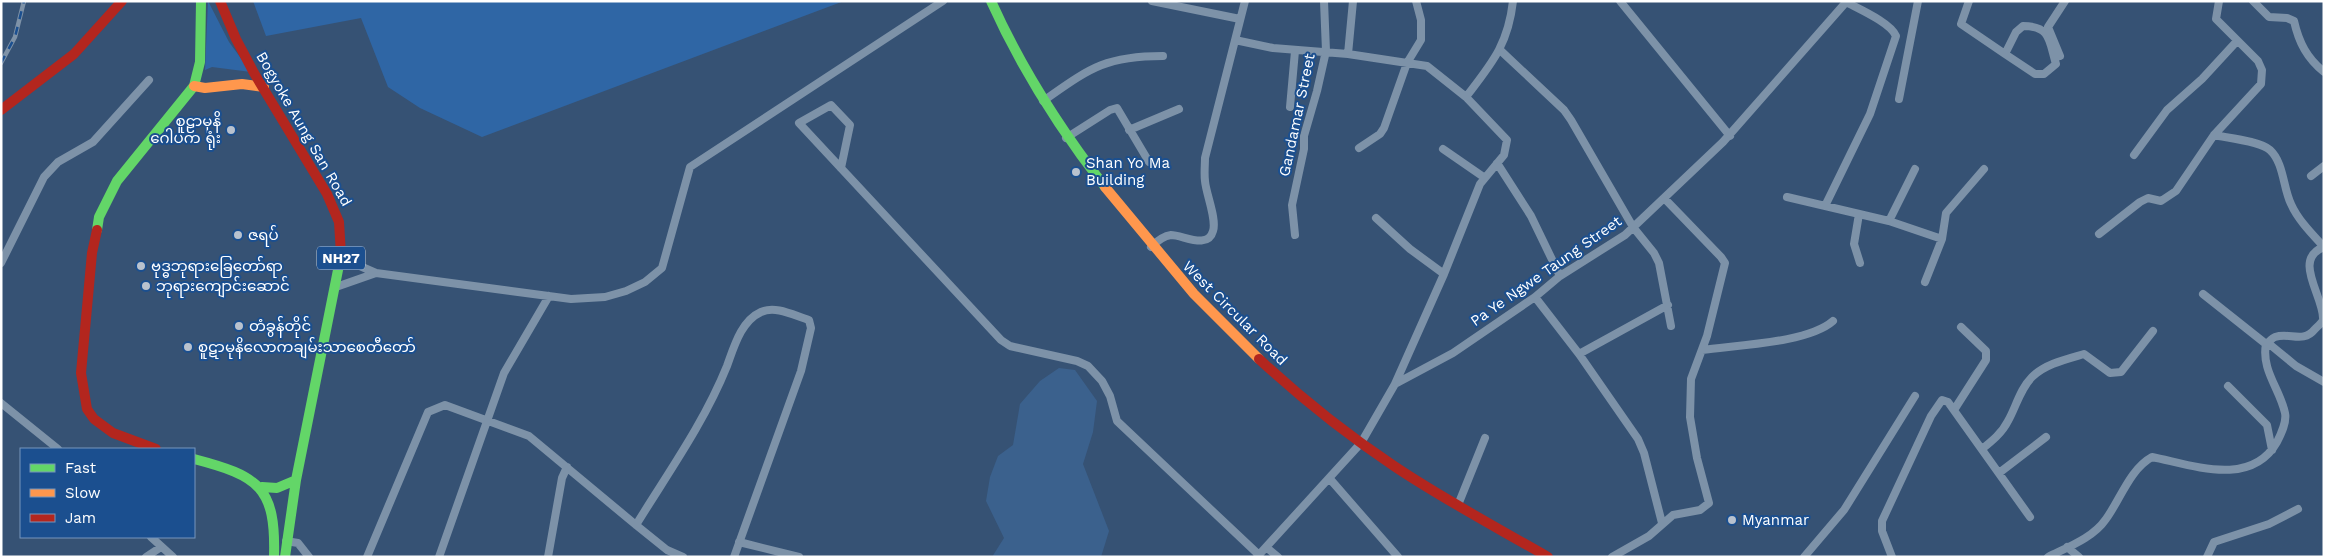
<svg xmlns="http://www.w3.org/2000/svg" width="2325" height="558" font-family="'Work Sans','Noto Sans Myanmar',sans-serif">
  <rect width="100%" height="100%" fill="#365274"/>
  <path fill="#2f66a5" d="M208 1 229 42 251 72 212 67 205 70Z
    M253 1H844L482 137 420 108 388 87 361 18 266 36Z"/>
  <path fill="#3b618d" d="M1059 368 1075 370 1097 401 1093 432 1083 464 1109 531 1101 557H992L1004 538 986 501 990 477 998 456 1013 445 1020 404 1040 381Z"/>
  <g fill="none" stroke-linecap="round" stroke-linejoin="round">
    <path stroke="#7d92a8" stroke-width="8" d="M1152 1 1240 19
      M1620 1 1730 136
      M1969 1 1961 24 2005 54 2016 32 2023 26C2051 26 2049 41 2056 64L2044 74H2035L2005 54
      M2253 1 2269 17 2287 18 2294 21C2299 43 2307 58 2324 72
      M1235 40 1273 48 1348 54 1427 66 1466 97 1507 140 1504 155 1480 184 1444 274 1395 384
      M1500 50 1564 110 1571 120 1633 227 1654 253 1659 263 1671 326
      M1348 54 1353 1
      M2060 56 2048 27 2065 1
      M1466 97C1492 63 1508 45 1513 1
      M1899 99 1918 1
      M1043 101C1089 69 1104 56 1163 56
      M1290 107 1295 51
      M1129 130 1179 109
      M1066 138 1110 110 1117 108 1149 162
      M1359 148 1380 134 1384 128 1407 63 1421 40V20L1416 1
      M1443 149 1485 178
      M2134 155 2167 110 2202 79 2237 41
      M1497 163 1531 216 1560 276
      M841 168 850 125 831 105 799 123 1001 340 1010 346 1077 361 1088 366 1102 381 1110 396 1117 421 1259 555
      M2311 176 2324 166
      M1787 197 1889 221 1942 239
      M1825 206 1870 114 1896 36C1891 23 1859 9 1846 2
      M1859 214 1854 244 1860 263
      M1376 218 1410 249 1444 274
      M1889 221 1915 169
      M2099 234 2140 202 2148 198 2161 201 2176 191 2214 135 2261 84 2262 70 2258 61 2216 19 2219 1
      M1295 235 1292 205 1304 149V136L1317 91 1326 51 1324 1
      M1151 247C1156 242 1163 236 1171 235 1183 235 1208 250 1213 231 1217 219 1206 194 1205 181 1204 173 1205 165 1205 158L1245 1
      M341 254 353 263 376 273 571 299 605 297 626 291 645 282 662 268 690 167 943 1
      M1 263 44 177 58 162 93 142 149 80
      M1925 282 1942 239 1946 213 1984 169
      M336 287 376 273
      M2203 294 2266 344
      M1535 297 1579 354 1638 439 1644 453 1662 523
      M2268 343 2296 366 2324 382
      M1702 350C1737 345 1808 343 1833 321
      M1579 354 1668 305
      M2228 386 2267 425 2272 450
      M1 403 58 449
      M1954 410 1986 360V351L1961 327
      M1982 449C1992 441 2002 433 2008 421 2016 407 2020 389 2032 377 2045 364 2067 359 2084 354L2110 373 2121 372 2153 331
      M1999 473 2046 437
      M1330 479 1398 557
      M1458 505 1485 438
      M636 525C668 473 704 423 727 366 734 347 741 321 761 312 776 305 795 316 809 320L811 328 801 371 734 557
      M151 537 173 557
      M286 541 298 543 309 557
      M739 542 799 557
      M1266 547 1278 557
      M2067 547 2079 557
      M146 557 161 547
      M367 557 428 412 445 405 529 436 636 525 667 550 683 557
      M439 557 504 373 549 296
      M548 557 562 478 567 467
      M1257 557 1361 443 1395 384 1453 353 1535 297 1560 276 1625 235 1723 142 1847 1
      M1612 557 1649 536 1673 515 1700 510 1709 503 1697 458 1690 417 1691 379 1707 336 1725 263 1721 257 1664 198
      M1804 557 1844 510 1915 396
      M1892 557 1882 531V521L1931 416 1942 400 1948 402 2030 517
      M2048 557C2068 547 2093 538 2106 519 2120 500 2130 469 2152 457 2192 465 2251 488 2277 442 2281 434 2287 422 2285 413 2280 389 2261 370 2266 344 2268 343 2272 338 2275 337 2290 332 2303 344 2315 329 2317 327 2322 323 2323 320 2325 298 2291 259 2324 247 2312 234 2298 220 2291 204 2283 188 2284 163 2270 150 2260 141 2228 138 2214 135
      M2207 557 2214 542 2269 524 2298 509"/>
    <path stroke="#63d668" stroke-width="10" d="M991 1C1021 68 1060 129 1105 187
      M97 230 99 217 117 181 194 86 200 62 201 1
      M194 459C259 476 276 487 274 557
      M262 487 277 488 296 480
      M285 557 296 480 339 265"/>
    <path stroke="#ff974d" stroke-width="10" d="M194 86 205 88 242 84 264 87
      M1105 187 1194 294 1259 359"/>
    <path stroke="#b3261e" stroke-width="10" d="M220 1 236 39 254 73 327 194 339 222 341 254 339 265
      M1 110 74 54 122 1
      M97 230 92 253 81 373 87 409 94 419 113 433 156 449
      M1259 359C1301 398 1346 434 1394 466 1443 499 1496 527 1548 557"/>
    <g stroke="#7e92a7" stroke-width="4.5">
      <path id="rail" d="M1 63 15 37 24 1"/>
    </g>
    <use href="#rail" stroke="#1b4f8f" stroke-width="2.5" stroke-dasharray="8" stroke-linecap="butt"/>
  </g>
  <g fill="#b9c2ce" stroke="#1b4f8f" stroke-width="2">
    <circle cx="231" cy="130" r="5"/>
    <circle cx="1076" cy="172" r="5"/>
    <circle cx="238" cy="235" r="5"/>
    <circle cx="141" cy="266" r="5"/>
    <circle cx="146" cy="286" r="5"/>
    <circle cx="239" cy="326" r="5"/>
    <circle cx="188" cy="347" r="5"/>
    <circle cx="1732" cy="520" r="5"/>
  </g>
  <g text-anchor="middle" dominant-baseline="central" stroke-width="4" stroke-linejoin="round" paint-order="stroke">
    <rect fill="#1b4f8f" stroke="#bbcadd" stroke-width="1" x="317" y="246.5" width="48" height="23" rx="4"/>
    <g font-size="14" font-weight="bold" fill="#fff">
      <text x="341" y="258">NH27</text>
    </g>
    <g font-size="15" fill="#fff" stroke="#1b4f8f">
      <text transform="translate(1297 115) rotate(-78)">Gandamar Street</text>
      <text transform="translate(304 129) rotate(60)">Bogyoke Aung San Road</text>
      <text transform="translate(1546 271) rotate(-35)">Pa Ye Ngwe Taung Street</text>
      <text transform="translate(1235 313) rotate(45)">West Circular Road</text>
    </g>
    <g font-size="15" fill="#fff" stroke="#1b4f8f" text-anchor="start">
      <text x="221" y="121" text-anchor="end">စူဠာမုနိ<tspan x="221" dy="17">ဂေါပက ရုံး</tspan></text>
      <text x="1086" y="163">Shan Yo Ma<tspan x="1086" dy="17">Building</tspan></text>
      <text x="248" y="235">ဇရပ်</text>
      <text x="151" y="266">ဗုဒ္ဓဘုရားခြေတော်ရာ</text>
      <text x="156" y="286">ဘုရားကျောင်းဆောင်</text>
      <text x="249" y="326">တံခွန်တိုင်</text>
      <text x="198" y="347">စူဋာမုနိလောကချမ်းသာစေတီတော်</text>
      <text x="1742" y="520">Myanmar</text>
    </g>
  </g>
  <rect width="2325" height="558" fill="none" stroke="#ffffff" stroke-width="5"/>
  <rect x="20" y="448" width="175" height="90" fill="#1b4f8f" stroke="#7695bc"/>
  <rect x="30" y="464" width="25" height="8" fill="#63d668" stroke="#7695bc"/>
  <text x="65" y="473" font-size="15" fill="#ffffff">Fast</text>
  <rect x="30" y="489" width="25" height="8" fill="#ff974d" stroke="#7695bc"/>
  <text x="65" y="498" font-size="15" fill="#ffffff">Slow</text>
  <rect x="30" y="514" width="25" height="8" fill="#b3261e" stroke="#7695bc"/>
  <text x="65" y="523" font-size="15" fill="#ffffff">Jam</text>
</svg>
